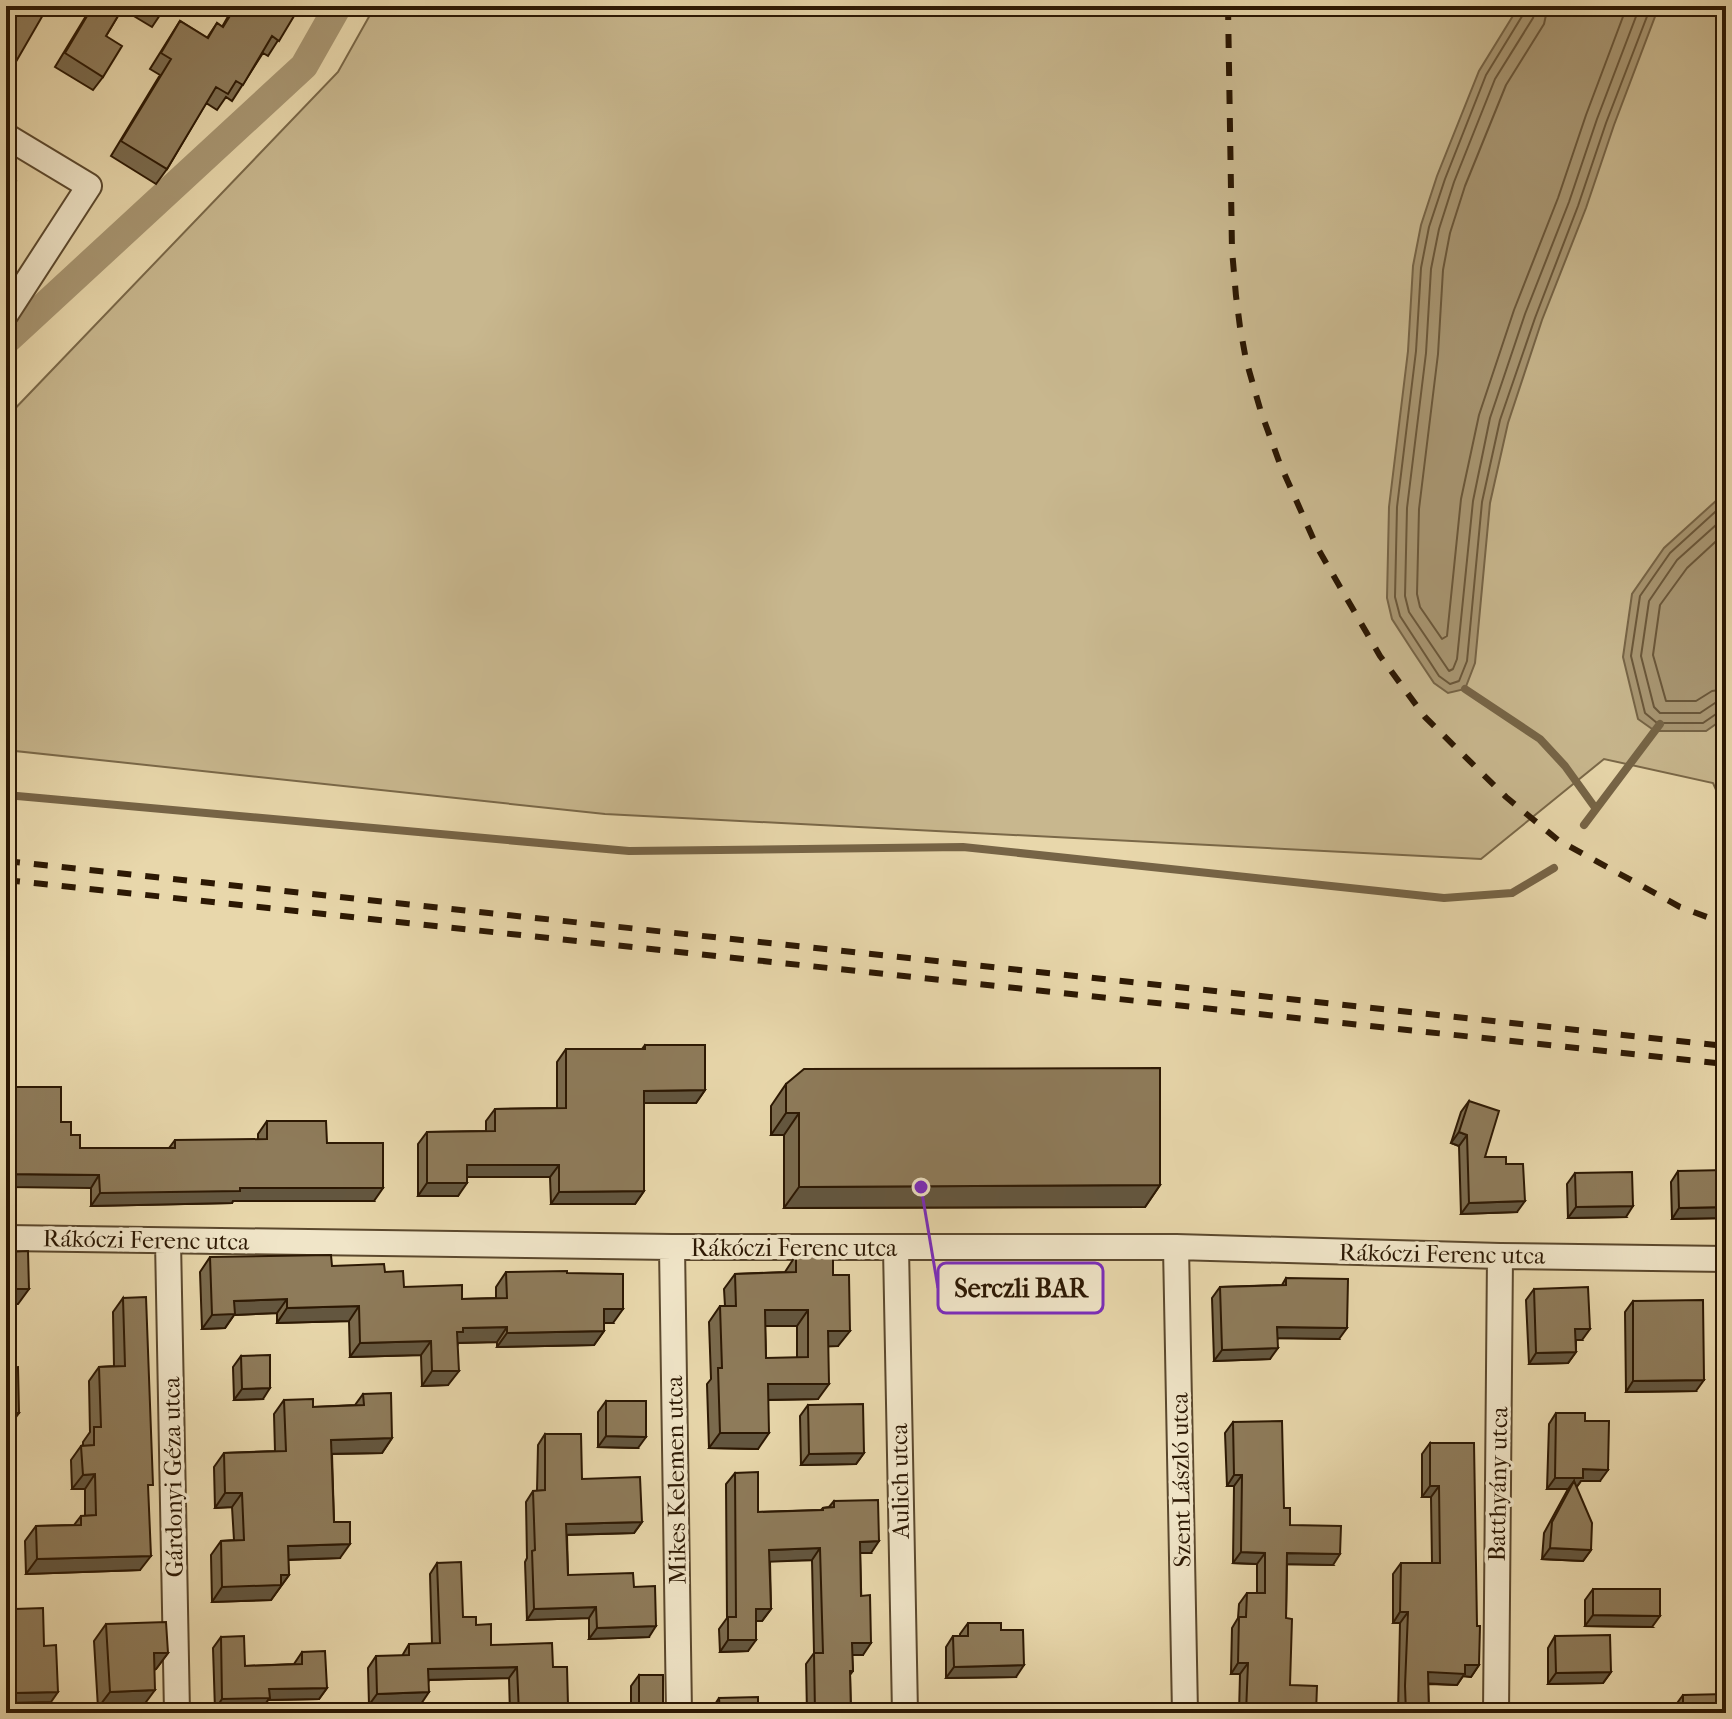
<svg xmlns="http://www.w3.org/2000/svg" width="1732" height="1719" font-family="'IM FELL French Canon',serif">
  <rect width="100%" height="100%" fill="#e8d7ab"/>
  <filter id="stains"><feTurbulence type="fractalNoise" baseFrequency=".0025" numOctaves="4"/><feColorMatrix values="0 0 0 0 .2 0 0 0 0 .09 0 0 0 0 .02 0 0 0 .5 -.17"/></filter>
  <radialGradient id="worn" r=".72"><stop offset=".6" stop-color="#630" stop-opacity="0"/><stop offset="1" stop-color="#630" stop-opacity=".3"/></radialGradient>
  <path fill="#c8b78e" stroke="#7a6848" stroke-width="2" d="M375 6H1726V812L1713 783 1604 759 1481 859 605 814 6 750V418L338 72Z"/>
  <path fill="#a89672" stroke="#766446" stroke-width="2" d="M1519 6H1659L1614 125 1586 208 1542 320 1508 423 1490 503 1475 663 1465 689 1448 693 1434 683 1412 650 1392 619 1387 598 1389 507 1408 351 1413 266 1421 225 1437 176 1479 71Z
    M1726 486V717L1706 731H1655L1638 719 1623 657 1632 594 1664 548 1718 499Z"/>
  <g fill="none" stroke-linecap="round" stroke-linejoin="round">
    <path stroke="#6a573a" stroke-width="2" d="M1525 6 1524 13 1486 75 1445 179 1429 227 1421 268 1416 351 1397 507 1395 597 1400 616 1439 676 1450 684 1459 681 1467 661 1482 502 1500 420 1535 318 1578 206 1606 123 1651 6
      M1536 6 1533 18 1495 79 1454 182 1439 229 1431 269 1426 353 1407 508 1405 596 1409 612 1449 671 1453 669 1457 659 1473 501 1490 418 1525 314 1569 202 1597 119 1640 6
      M1548 6 1544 24 1506 85 1465 186 1450 233 1443 270 1438 354 1419 509 1417 594 1420 607 1442 639 1447 636 1461 499 1479 415 1514 310 1558 198 1586 115 1627 6
      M1726 502 1670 553 1640 596 1631 656 1645 713 1657 723H1703L1719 712 1726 711
      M1726 516 1677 560 1649 601 1641 656 1654 707 1660 713H1700L1715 703 1726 701
      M1726 532 1687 568 1660 605 1653 655 1666 701H1696L1712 691 1726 689"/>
    <path stroke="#766446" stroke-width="8" d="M1711 6 1726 22
      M1465 689 1540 739 1565 766 1596 809
      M6 795 629 851 963 847 1444 898 1512 893 1554 868
      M1584 825 1660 724"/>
    <path stroke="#a89672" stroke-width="28" d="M6 341 304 66 338 6"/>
    <g stroke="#5b482d" stroke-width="28">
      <path id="minor" d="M6 136 89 186 6 314
        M6 1238 672 1247H1176L1500 1256 1726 1259
        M168 1241 177 1713
        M672 1247 679 1713
        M1176 1247 1185 1713
        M896 1248 905 1713
        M1496 1713 1500 1256"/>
    </g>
    <use href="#minor" stroke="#f0e5c8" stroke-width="24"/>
    <path stroke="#2c1803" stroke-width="6" stroke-dasharray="14 14" stroke-linecap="butt" d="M1228 6 1232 250 1236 296 1240 327 1246 360 1261 412 1280 464 1317 547 1380 656 1425 717 1506 797 1558 840 1680 907 1726 924
      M6 861 1726 1046
      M6 880 1726 1064"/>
  </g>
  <path fill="#7a6a4d" stroke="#2c1803" stroke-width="2" fill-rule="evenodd" d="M92 6H166L152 27 122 9 106 36 103 77 93 90 55 67Z
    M234 6H300L268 56 263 53 232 101 226 97 217 110 206 103 167 169 156 184 111 156 160 75 150 69 180 21 207 38 217 23 222 27Z
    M645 1045 705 1090 696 1103H644V1191L635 1204H551L550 1177H467L458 1196H418V1144L427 1132 486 1131V1121L495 1109 557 1108V1062L566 1049H642Z
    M786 1084 1160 1185 1145 1207 784 1208V1135H771V1106Z
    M1469 1101 1485 1157 1506 1164 1517 1212 1461 1214 1459 1146 1451 1143 1461 1112Z
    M267 1121 327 1143 374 1201H233L232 1203 91 1206V1188L61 1122 80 1148H169L175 1140H258V1134Z
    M1678 1171 1726 1218 1672 1219 1671 1182Z
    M1575 1173 1626 1217 1568 1218 1567 1184Z
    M796 1255 833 1275 838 1346H828L818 1399 768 1400 758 1449 709 1448 707 1384 711 1379 709 1322 720 1306H725L724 1289 735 1274 785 1272ZM765 1326H797V1358H766Z
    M210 1257 332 1266 385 1272 404 1287 462 1299 496 1298V1287L506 1272 567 1273 613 1323H604V1331L594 1345 497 1347V1342L458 1343 448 1385 422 1386 421 1355 350 1357 349 1321 277 1323V1313L234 1315 225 1328 202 1329 200 1272Z
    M1286 1278 1339 1339 1278 1338 1270 1359 1214 1361 1212 1298 1220 1287 1282 1285Z
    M1534 1289 1582 1340H1576V1352L1568 1363 1529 1364 1526 1300Z
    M123 1298 148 1491 140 1570 26 1574 25 1541 36 1526 74 1525 81 1516H85V1489H72L71 1460 81 1446 83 1445V1442L90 1432 89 1381 99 1367 114 1366 113 1312Z
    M1633 1301 1696 1391 1626 1392 1625 1312Z
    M241 1356 263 1399 234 1400 233 1367Z
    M363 1394 392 1438 382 1453 332 1454 334 1522 340 1558 288 1560 289 1575 271 1600 212 1602 211 1555 221 1541 234 1540 232 1507 215 1508 214 1467 224 1453 275 1451 274 1414 284 1400 313 1407 355 1405Z
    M606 1401 638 1448 598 1447V1412Z
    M808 1405 864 1453 856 1464 801 1465 800 1416Z
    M1556 1413 1585 1421 1600 1481H1581L1576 1488 1591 1550 1583 1561 1542 1559 1544 1533 1568 1489H1547L1549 1424Z
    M1233 1422 1284 1508 1290 1525 1333 1565 1287 1564 1286 1618 1290 1685 1316 1713H1239L1240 1674H1231L1232 1628 1238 1618 1239 1604 1247 1593H1257V1564L1233 1563 1234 1486H1227L1225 1433Z
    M545 1434 582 1479 642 1522 634 1533 567 1535 568 1575 634 1587 649 1637 589 1639V1618L527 1620 525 1562 527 1558 526 1502 533 1491H537L538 1445Z
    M1430 1443 1477 1626 1479 1665 1471 1677 1463 1676 1457 1685 1428 1684 1429 1713H1398L1400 1623H1393V1574L1401 1563H1432L1431 1497H1422V1454Z
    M735 1473 758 1512 821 1510 823 1508 829 1507 834 1501 871 1553H860L863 1655H852L853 1671 850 1675 851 1713H807L806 1664 814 1653 812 1560 770 1561 771 1609 762 1621H756L748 1651 720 1652 719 1629 727 1618 726 1484Z
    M437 1563 463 1617 476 1625 491 1645 553 1667 568 1705 563 1713H510L509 1678 429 1680 421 1704 369 1705 368 1668 376 1656H402L409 1644H432L430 1574Z
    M1593 1589 1652 1627 1585 1626V1600Z
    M15 1609 51 1702 7 1703 6 1630H8V1619Z
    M968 1623 1001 1630 1016 1677 946 1678V1647L953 1636H960V1634Z
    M106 1624 168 1653 156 1669 154 1670 143 1706 98 1708 94 1641Z
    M1725 1631H1726V1692H1718L1717 1642Z
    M1555 1636 1611 1672 1603 1683 1548 1684V1648Z
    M221 1637 245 1666 294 1664 302 1652 327 1688 319 1699 268 1700 262 1709 215 1710 213 1648Z
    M639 1675 663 1713H631V1686Z
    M1683 1695 1726 1713H1675V1706Z
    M719 1698 758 1713H712V1709Z"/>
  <path fill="#63563f" stroke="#2c1803" stroke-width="2" d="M705 1090 696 1103H635L644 1091Z
    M786 1113H799L784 1135H771Z
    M1459 1132 1467 1135 1459 1146 1451 1143Z
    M467 1165H559L550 1177H458Z
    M6 1174 99 1175 91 1188 6 1187Z
    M427 1183H467L458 1196H418Z
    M1160 1185 1145 1207 784 1208 799 1187Z
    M240 1188H383L374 1201H233L232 1203 91 1206 100 1193Z
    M644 1191 635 1204H551L559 1192Z
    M1525 1201 1517 1212 1461 1214 1469 1203Z
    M1633 1206 1626 1217 1568 1218 1576 1207Z
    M1726 1207V1218L1672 1219 1679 1208Z
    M6 1289H29L18 1304H6Z
    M287 1299 277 1313 234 1315 225 1328 202 1329 212 1315 234 1301Z
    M359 1306 349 1321 277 1323 287 1308Z
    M604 1309H623L613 1323H594Z
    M765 1310H808L797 1326H754Z
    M507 1327 497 1342 455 1343 457 1332 463 1328Z
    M1277 1327 1347 1328 1339 1339 1270 1338Z
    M1575 1329H1590L1582 1340H1568Z
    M604 1331 594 1345 497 1347 507 1333Z
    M828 1331H850L838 1346 817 1347Z
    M431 1341 421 1355 350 1357 360 1343Z
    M1278 1348 1270 1359 1214 1361 1222 1350Z
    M1576 1352 1568 1363 1529 1364 1536 1353Z
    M432 1371H459L448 1385 422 1386Z
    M1704 1380 1696 1391 1626 1392 1633 1381Z
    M768 1384H829L818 1399 757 1400Z
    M270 1388 263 1399 234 1400 242 1389Z
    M6 1413H19L8 1428H6Z
    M720 1433H769L758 1449 709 1448Z
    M606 1436 646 1437 638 1448 598 1447Z
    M392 1438 382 1453 321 1454 331 1440Z
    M864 1453 856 1464 801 1465 809 1454Z
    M1583 1469 1608 1470 1600 1481H1581L1575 1489 1574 1481 1568 1489H1547L1555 1478Z
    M95 1474 85 1489H72L83 1475Z
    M1234 1475H1242L1234 1486H1227Z
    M1430 1486H1439L1431 1497H1422Z
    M225 1493H242L232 1507 215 1508Z
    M642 1522 634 1533 558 1535 566 1524Z
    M879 1541 871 1553H852L860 1542Z
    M350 1544 340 1558 278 1560 288 1546Z
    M820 1548 812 1560 761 1562 769 1550Z
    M1550 1548 1591 1550 1583 1561 1542 1559Z
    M1241 1552 1265 1553 1257 1564 1233 1563Z
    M1287 1553 1340 1554 1333 1565 1279 1564Z
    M151 1556 140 1570 26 1574 37 1559Z
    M281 1575H289L271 1600 212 1602 222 1587Z
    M596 1607 589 1618 527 1620 534 1609Z
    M756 1609H771L762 1621H748Z
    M1400 1612H1408L1400 1623H1393Z
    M1593 1615 1660 1616 1652 1627 1585 1626Z
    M656 1626 649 1637 589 1639 597 1628Z
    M728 1640H756L748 1651 720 1652Z
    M852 1643H871L863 1655H844Z
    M154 1653H168L156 1669 142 1670Z
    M1238 1663H1248L1240 1674H1231Z
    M1024 1665 1016 1677 946 1678 954 1667Z
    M1465 1665H1479L1471 1677 1463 1676 1457 1685 1420 1683 1428 1672Z
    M517 1667 509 1678 421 1680 428 1669Z
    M1611 1672 1603 1683 1548 1684 1556 1673Z
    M1725 1681 1726 1692H1718Z
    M6 1685H14L7 1695H6Z
    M327 1688 319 1699 268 1700 262 1709 215 1710 222 1699 269 1689Z
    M155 1690 143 1706 98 1708 110 1692Z
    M58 1692 51 1702 7 1703 14 1693Z
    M429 1692 421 1704 369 1705 377 1694Z
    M568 1705 563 1713H550L554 1706Z"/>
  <path fill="#8e7b5a" stroke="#2c1803" stroke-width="2" fill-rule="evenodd" d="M6 6H43L47 8 6 79Z
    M93 6H124L106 36 122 46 103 77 65 53Z
    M149 6H166L161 13Z
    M236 6H300L279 41 272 36 243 85 236 81 228 94 216 87 167 169 121 141 171 59 161 53 180 21 208 38 217 23 223 27Z
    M6 175 16 181 6 198Z
    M645 1045H705V1090L644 1091V1191L559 1192V1165H467V1183H427V1132L495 1131V1109L566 1108V1049H645Z
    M1160 1068V1185L799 1187V1113H786V1084L804 1069Z
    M6 1087H61V1122H71V1135H80V1148H175V1140L267 1139V1121H326L327 1143H383V1188H240V1191L100 1193 99 1175 6 1174Z
    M1469 1101 1499 1111 1485 1157H1506V1164H1523L1525 1201 1469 1203 1467 1135 1459 1132Z
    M1726 1170V1207L1679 1208 1678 1171Z
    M1632 1172 1633 1206 1576 1207 1575 1173Z
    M28 1251 29 1289H6V1252Z
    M833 1254V1275H849L850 1331H828L829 1384H768L769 1433H720L718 1368H722L720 1306H736L735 1274 796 1272V1255ZM765 1310H808V1357L766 1358Z
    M331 1255 332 1266 384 1264 385 1272 403 1271 404 1287 462 1285V1299L507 1298 506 1272 567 1271V1273L623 1274V1309H604V1331L507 1333V1327L463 1328V1332H457L459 1371H432L431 1341 360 1343 359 1306 287 1308V1299L234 1301 235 1314 212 1315 210 1257Z
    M1286 1278 1348 1279 1347 1328 1277 1327 1278 1348 1222 1350 1220 1287 1286 1285Z
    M1588 1287 1590 1329H1575L1576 1352 1536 1353 1534 1289Z
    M146 1297 153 1485H148L151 1556 37 1559 36 1526 81 1525V1516L96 1515 95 1474 83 1475 81 1446 94 1445V1427H101L99 1367 125 1366 123 1298Z
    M1703 1300 1704 1380 1633 1381V1301Z
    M270 1355V1388L242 1389 241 1356Z
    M18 1367 19 1413H6V1368Z
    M391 1393 392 1438 331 1440 334 1522H350V1544L288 1546 289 1575H281V1585L222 1587 221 1541 244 1540 242 1493H225L224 1453 286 1451 284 1400 313 1399V1407L364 1405 363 1394Z
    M606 1401H646V1437L606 1436Z
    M863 1404 864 1453 809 1454 808 1405Z
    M1556 1413H1585V1421H1609L1608 1470 1583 1469V1478H1555Z
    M1282 1421 1284 1508H1290V1525L1341 1526 1340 1554 1287 1553 1286 1618 1292 1619 1290 1685 1317 1686 1316 1713H1246L1248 1663H1238L1239 1617H1246L1247 1593H1265V1553L1241 1552 1242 1475H1234L1233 1422Z
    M545 1434H581L582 1479 640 1477 642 1522 566 1524 568 1575 633 1573 634 1587 655 1586 656 1626 597 1628 596 1607 534 1609 532 1551 535 1550 533 1491 545 1490Z
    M1430 1443H1474L1477 1626H1480L1479 1665H1465V1674L1428 1672 1429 1713H1406L1405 1686 1408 1612H1400L1401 1563H1440L1439 1486H1430Z
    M758 1472V1512L823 1510V1508L834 1507V1501L878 1500 879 1541 860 1542 861 1596 870 1595 871 1643H852L853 1671H850L851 1713H815L814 1653H823L820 1548 769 1550 771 1609H756V1640H728V1617H736L735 1473Z
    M1574 1481 1592 1523 1591 1550 1550 1548 1552 1522Z
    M461 1562 463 1617H476V1625L491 1624V1645L552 1643 553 1667H567L568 1705 554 1706 555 1713H519L517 1667 428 1669 429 1692 377 1694 376 1656 409 1655V1644L440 1643 437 1563Z
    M1593 1589H1660V1616L1593 1615Z
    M43 1608 44 1646 56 1645 58 1692 14 1693V1685H6V1630L16 1629 15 1609Z
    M166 1622 168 1653H154L155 1690 110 1692 106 1624Z
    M968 1623H1001V1630H1023L1024 1665 954 1667 953 1636H968Z
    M1725 1631H1726V1681H1725Z
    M1610 1635 1611 1672 1556 1673 1555 1636Z
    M244 1636 245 1666 302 1664V1652L325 1651 327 1688 269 1689 270 1698 222 1699 221 1637Z
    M639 1675H663V1713H639Z
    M1726 1694V1713H1683V1695Z
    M758 1697V1713H720L719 1698Z"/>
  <g text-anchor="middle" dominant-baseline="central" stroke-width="7" stroke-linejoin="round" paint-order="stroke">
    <g font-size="24" fill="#2c1803" stroke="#f0e5c8">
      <text transform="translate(146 1240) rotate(1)">Rákóczi Ferenc utca</text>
      <text x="794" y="1248">Rákóczi Ferenc utca</text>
      <text transform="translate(1442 1254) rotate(1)">Rákóczi Ferenc utca</text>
      <text transform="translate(173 1477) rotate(-91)">Gárdonyi Géza utca</text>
      <text transform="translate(676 1480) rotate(-91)">Mikes Kelemen utca</text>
      <text transform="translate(1181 1480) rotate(-91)">Szent László utca</text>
      <text transform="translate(900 1481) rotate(-91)">Aulich utca</text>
      <text transform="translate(1498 1484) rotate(-89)">Batthyány utca</text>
    </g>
  </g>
  <path fill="none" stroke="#7b2cbf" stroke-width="3" d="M921 1187L938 1288"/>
  <circle fill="#7b2cbf" stroke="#f0e5c8" stroke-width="3" cx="921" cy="1187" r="8"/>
  <rect fill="#f0e5c8" stroke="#7b2cbf" stroke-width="3" x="938" y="1263" width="165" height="50" rx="8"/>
  <g font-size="26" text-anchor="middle" font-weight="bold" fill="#2c1803">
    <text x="1021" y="1297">Serczli BAR</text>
  </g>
  <rect width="1732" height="1719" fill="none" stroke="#e8d7ab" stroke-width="32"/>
  <rect x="8" y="8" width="1716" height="1703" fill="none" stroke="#2c1803" stroke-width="4"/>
  <rect x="16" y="16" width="1700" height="1687" fill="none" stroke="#2c1803" stroke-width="2"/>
  <rect width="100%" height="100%" filter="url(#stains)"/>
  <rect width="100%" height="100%" fill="url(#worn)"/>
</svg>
